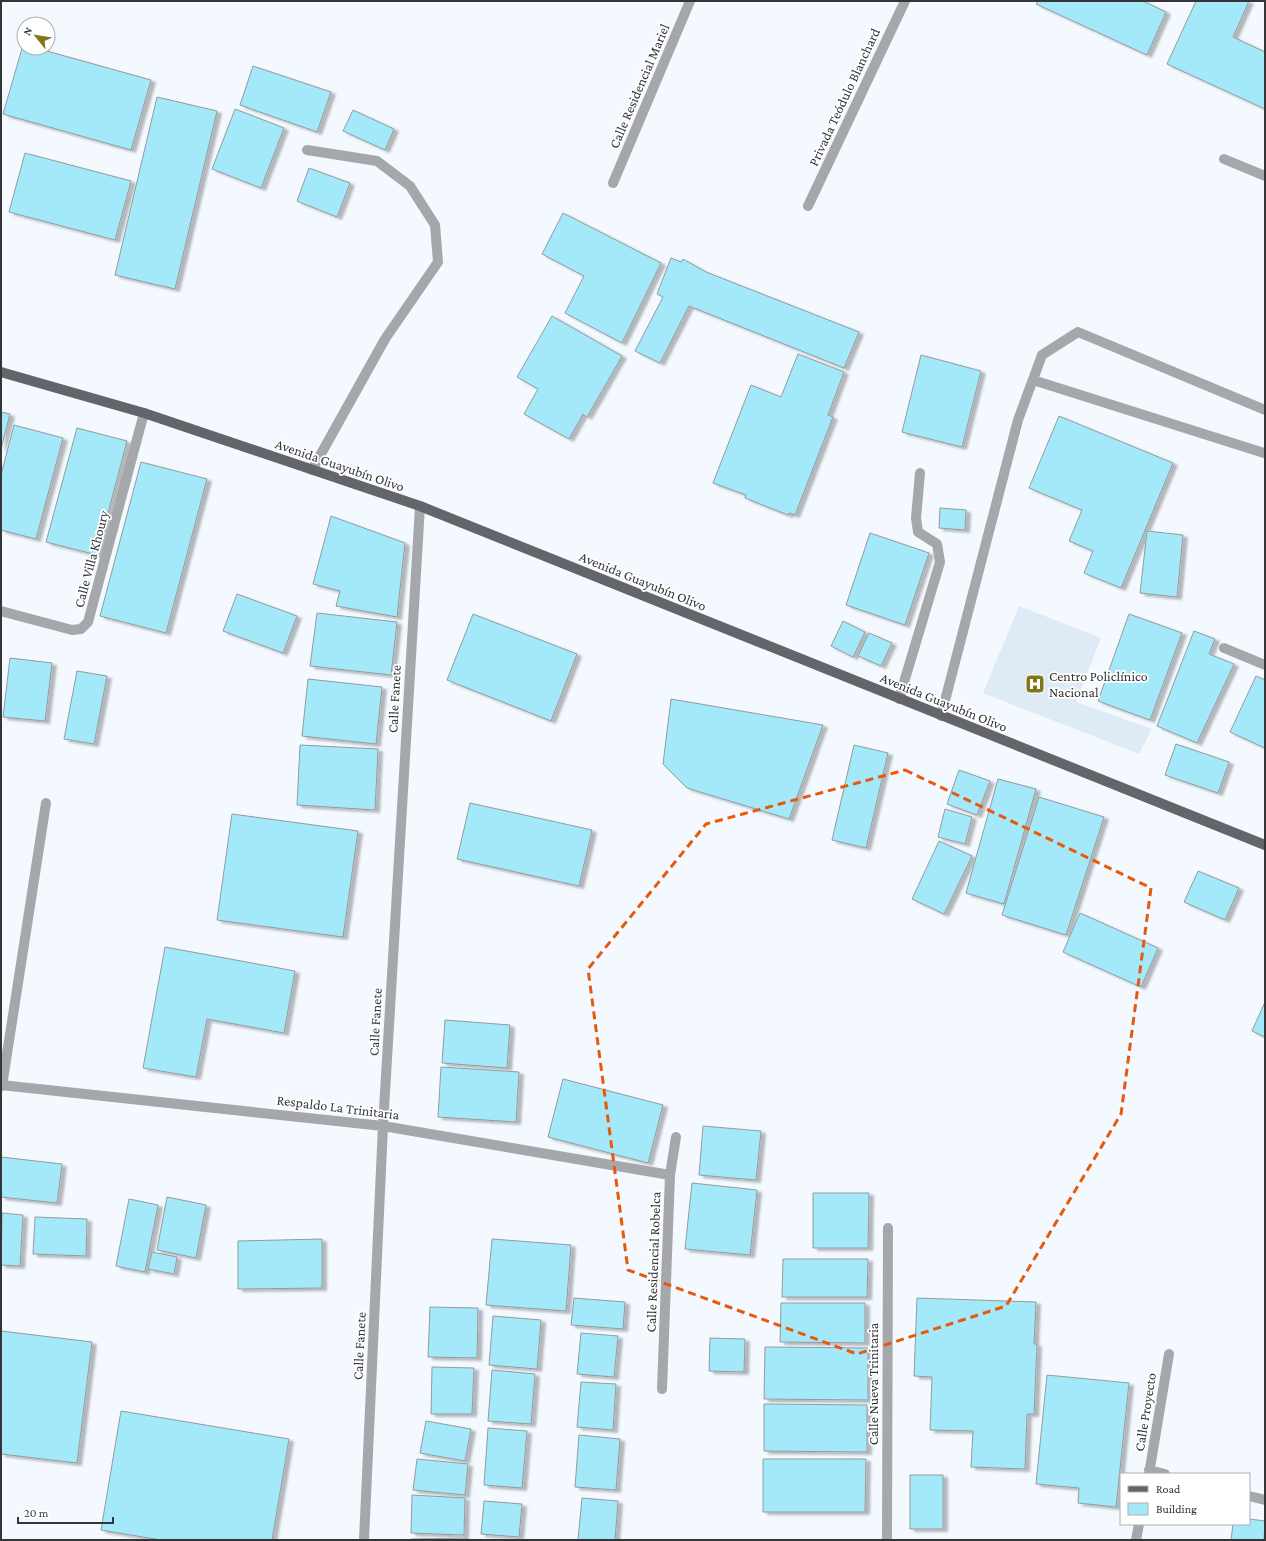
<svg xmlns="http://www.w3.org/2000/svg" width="1266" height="1541" font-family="'Crimson Pro',serif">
  <defs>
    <filter id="shadow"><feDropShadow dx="4.5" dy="2.5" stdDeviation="1" flood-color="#0004"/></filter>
  </defs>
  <rect width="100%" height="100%" fill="#f3f9ff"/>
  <path fill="#deebf5" d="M1019 606 1101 638 1076 702 1152 729 1139 754 983 693Z"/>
  <path fill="#a3e9fa" stroke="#939b9d" filter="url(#shadow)" d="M1038 1H1143L1166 12 1147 55 1036 4Z
    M1196 1H1249L1233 37 1265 52V109L1167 64Z
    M23 45 24 48H36L151 80 131 150 3 114Z
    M253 66 331 92 317 132 240 105Z
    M157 97 217 111 175 289 115 275Z
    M235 109 284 128 261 188 212 169Z
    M353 110 394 129 385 150 343 131Z
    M25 153 131 181 115 240 9 212Z
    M309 168 350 183 337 217 297 201Z
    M563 213 661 263 622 343 565 313 584 276 542 254Z
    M671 258 681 262 683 259 706 272 859 332 844 368 689 306 660 363 635 351 663 297 657 294Z
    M552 316 622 356 587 417 583 414 569 439 524 414 538 389 517 377Z
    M798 354 844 372 828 415 833 417 795 515 789 513 788 515 745 498 746 495 713 483 751 385 781 397Z
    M921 355 981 371 962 447 902 432Z
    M1 412 10 414 1 449Z
    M1059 416 1173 463 1121 588 1084 573 1093 551 1069 541 1082 510 1029 488Z
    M14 425 63 438 36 539 1 530V475Z
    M77 428 127 441 97 555 46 542Z
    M141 462 207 479 166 633 100 616Z
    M940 508 966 510 965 530 939 528Z
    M331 516 405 543 397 617 336 606 340 591 313 584Z
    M1147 531 1183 535 1177 597 1140 593Z
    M870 533 929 553 905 625 846 605Z
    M237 594 297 616 283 653 223 631Z
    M317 613 397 622 391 675 310 666Z
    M473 614 577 654 551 721 447 680Z
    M1129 614 1182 633 1150 720 1098 701Z
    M843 621 865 632 853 657 831 646Z
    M1194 631 1215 639 1209 654 1234 664 1197 743 1157 726Z
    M869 633 892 643 881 666 858 656Z
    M10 658 52 663 45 721 3 717Z
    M77 671 107 676 94 744 64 739Z
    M1256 676 1265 680V748L1230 732Z
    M308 679 382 687 376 744 302 736Z
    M671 699 823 725 789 819 687 788 663 764Z
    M1176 744 1229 762 1218 793 1165 775Z
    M300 745 378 749 375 810 297 805Z
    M854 745 888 753 866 848 832 840Z
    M959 770 990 781 977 815 947 804Z
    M998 779 1036 789 1004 904 966 893Z
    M1039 797 1104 817 1066 935 1002 915Z
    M470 803 592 830 579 886 457 859Z
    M945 809 972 817 965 844 938 837Z
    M232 814 358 831 343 937 217 920Z
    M939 841 972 856 944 914 912 899Z
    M1198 871 1239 888 1225 920 1184 902Z
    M1080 913 1158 948 1141 987 1063 952Z
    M165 947 295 971 284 1033 207 1019 196 1077 143 1068Z
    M1265 1002V1037L1252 1031Z
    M445 1020 510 1025 507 1068 442 1063Z
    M441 1067 519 1072 516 1122 438 1117Z
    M563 1079 663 1105 648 1163 548 1137Z
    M703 1126 761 1131 756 1180 699 1175Z
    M1 1157 62 1164 57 1203 1 1197Z
    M692 1183 757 1190 750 1255 685 1249Z
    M813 1193H869L868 1248H813Z
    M167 1197 206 1205 196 1258 157 1250Z
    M129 1199 158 1205 145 1272 116 1266Z
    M2 1213 23 1215 20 1266 1 1265Z
    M35 1217 87 1219 86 1256 33 1254Z
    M322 1239V1288L238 1289V1241Z
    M492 1239 571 1245 566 1311 486 1305Z
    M152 1252 177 1257 174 1274 148 1269Z
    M783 1259H868L867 1297H782Z
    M574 1298 625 1302 623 1329 571 1325Z
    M917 1298 1036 1302 1034 1344H1037L1034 1414H1027L1025 1469 971 1467 973 1431 930 1430 932 1377 914 1376Z
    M781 1303H865V1343L780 1342Z
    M430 1307 478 1308 477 1358 428 1357Z
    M493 1316 541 1320 537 1369 489 1365Z
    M1 1331 92 1342 77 1463 1 1454Z
    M581 1333 618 1336 614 1377 577 1374Z
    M710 1338 745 1339 744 1372 709 1371Z
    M765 1347 868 1348V1400L764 1399Z
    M432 1367 474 1368 472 1414H431Z
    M492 1370 535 1374 531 1424 488 1421Z
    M1047 1375 1129 1383 1116 1507 1078 1503 1079 1488 1036 1484Z
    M581 1382 616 1384 613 1430 577 1427Z
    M764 1404 867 1405V1452L764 1451Z
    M121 1411 289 1439 272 1540H161L101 1530Z
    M426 1421 471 1429 465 1461 420 1453Z
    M488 1428 527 1431 522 1488 484 1485Z
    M579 1435 620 1439 616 1490 575 1487Z
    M417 1459 468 1464 465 1495 413 1490Z
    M763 1459H866L865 1512H763Z
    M910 1475H943V1529H910Z
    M412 1495 465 1498 464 1535 411 1533Z
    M582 1498 618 1501 615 1540H578Z
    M484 1501 522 1504 519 1537 481 1534Z
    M1249 1519 1265 1521 1264 1540H1231L1233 1524H1249Z
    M468 1538V1540H411V1539Z"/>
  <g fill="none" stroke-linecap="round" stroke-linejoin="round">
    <path stroke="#a6a7aa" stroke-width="10" d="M307 150 377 161 410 186 435 225 438 262 385 339 312 470
      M1224 159 1265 176
      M613 183 690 1
      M808 206 905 1
      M1033 380 1264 453
      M1 611 72 630 81 629 88 622 144 413
      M1224 648 1265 665
      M899 699 940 562 937 544 918 532 916 518 920 473
      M941 716 1018 420 1042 355 1078 332 1265 410
      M1 1085 383 1126 670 1175
      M2 1086 46 803
      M662 1389 670 1175 676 1137
      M1149 1470 1165 1474
      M1149 1474 1169 1354
      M1249 1496 1265 1500
      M364 1540 383 1126 420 506
      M887 1540 888 1228
      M1136 1540 1139 1524"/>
    <path stroke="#63656a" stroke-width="10" d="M1 372 144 413 420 506 1265 845"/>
  </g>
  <path fill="none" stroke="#e8590c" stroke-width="3" stroke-dasharray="8 5" stroke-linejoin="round" d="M905 770 1151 888 1121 1114 1006 1306 857 1354 628 1270 588 969 706 824Z"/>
  <defs>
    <g id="hospital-square" transform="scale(1)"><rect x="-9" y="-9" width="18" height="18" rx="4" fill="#827619" stroke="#fff"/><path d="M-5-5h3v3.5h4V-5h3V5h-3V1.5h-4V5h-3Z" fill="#fff"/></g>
  </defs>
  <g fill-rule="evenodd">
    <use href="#hospital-square" x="1035" y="684"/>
  </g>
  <g text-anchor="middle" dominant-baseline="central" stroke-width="3.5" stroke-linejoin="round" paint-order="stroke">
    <g font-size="14" fill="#333537" stroke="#fff">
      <text transform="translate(639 86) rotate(-67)">Calle Residencial Mariel</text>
      <text transform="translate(844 97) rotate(-65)">Privada Teódulo Blanchard</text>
      <text transform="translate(340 465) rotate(19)">Avenida Guayubín Olivo</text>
      <text transform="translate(91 559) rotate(-75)">Calle Villa Khoury</text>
      <text transform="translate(643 581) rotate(22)">Avenida Guayubín Olivo</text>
      <text transform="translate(394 699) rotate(-87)">Calle Fanete</text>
      <text transform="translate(944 702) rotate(22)">Avenida Guayubín Olivo</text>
      <text transform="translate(375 1022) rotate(-87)">Calle Fanete</text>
      <text transform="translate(338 1107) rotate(7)">Respaldo La Trinitaria</text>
      <text transform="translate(653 1262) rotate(-88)">Calle Residencial Robelca</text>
      <text transform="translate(359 1346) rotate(-87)">Calle Fanete</text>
      <text transform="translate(873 1384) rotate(-90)">Calle Nueva Trinitaria</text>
      <text transform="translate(1145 1412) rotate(-81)">Calle Proyecto</text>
    </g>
    <g font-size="14" fill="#333537" stroke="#fff" text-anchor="start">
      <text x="1049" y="676">Centro Policlínico<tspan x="1049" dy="16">Nacional</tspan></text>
    </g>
  </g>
  <rect width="1266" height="1541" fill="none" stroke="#333537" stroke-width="4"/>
  <rect x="1120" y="1473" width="130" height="52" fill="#ffffff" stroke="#adaeaf"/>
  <rect x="1128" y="1486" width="20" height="6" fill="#63656a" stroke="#adaeaf"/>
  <text x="1156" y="1493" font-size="12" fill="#333537">Road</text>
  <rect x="1128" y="1503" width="20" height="12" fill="#a3e9fa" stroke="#adaeaf"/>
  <text x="1156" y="1513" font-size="12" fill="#333537">Building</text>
  <g transform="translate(36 36) rotate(300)"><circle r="19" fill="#ffffff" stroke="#adaeaf"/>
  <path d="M0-3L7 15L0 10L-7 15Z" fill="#827619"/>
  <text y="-6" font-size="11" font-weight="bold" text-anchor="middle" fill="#333537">N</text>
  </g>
  <path d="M18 1517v6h95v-6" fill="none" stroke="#333537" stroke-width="2"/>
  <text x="24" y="1517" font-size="12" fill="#333537" stroke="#ffffff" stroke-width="3" paint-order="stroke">20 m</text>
</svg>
